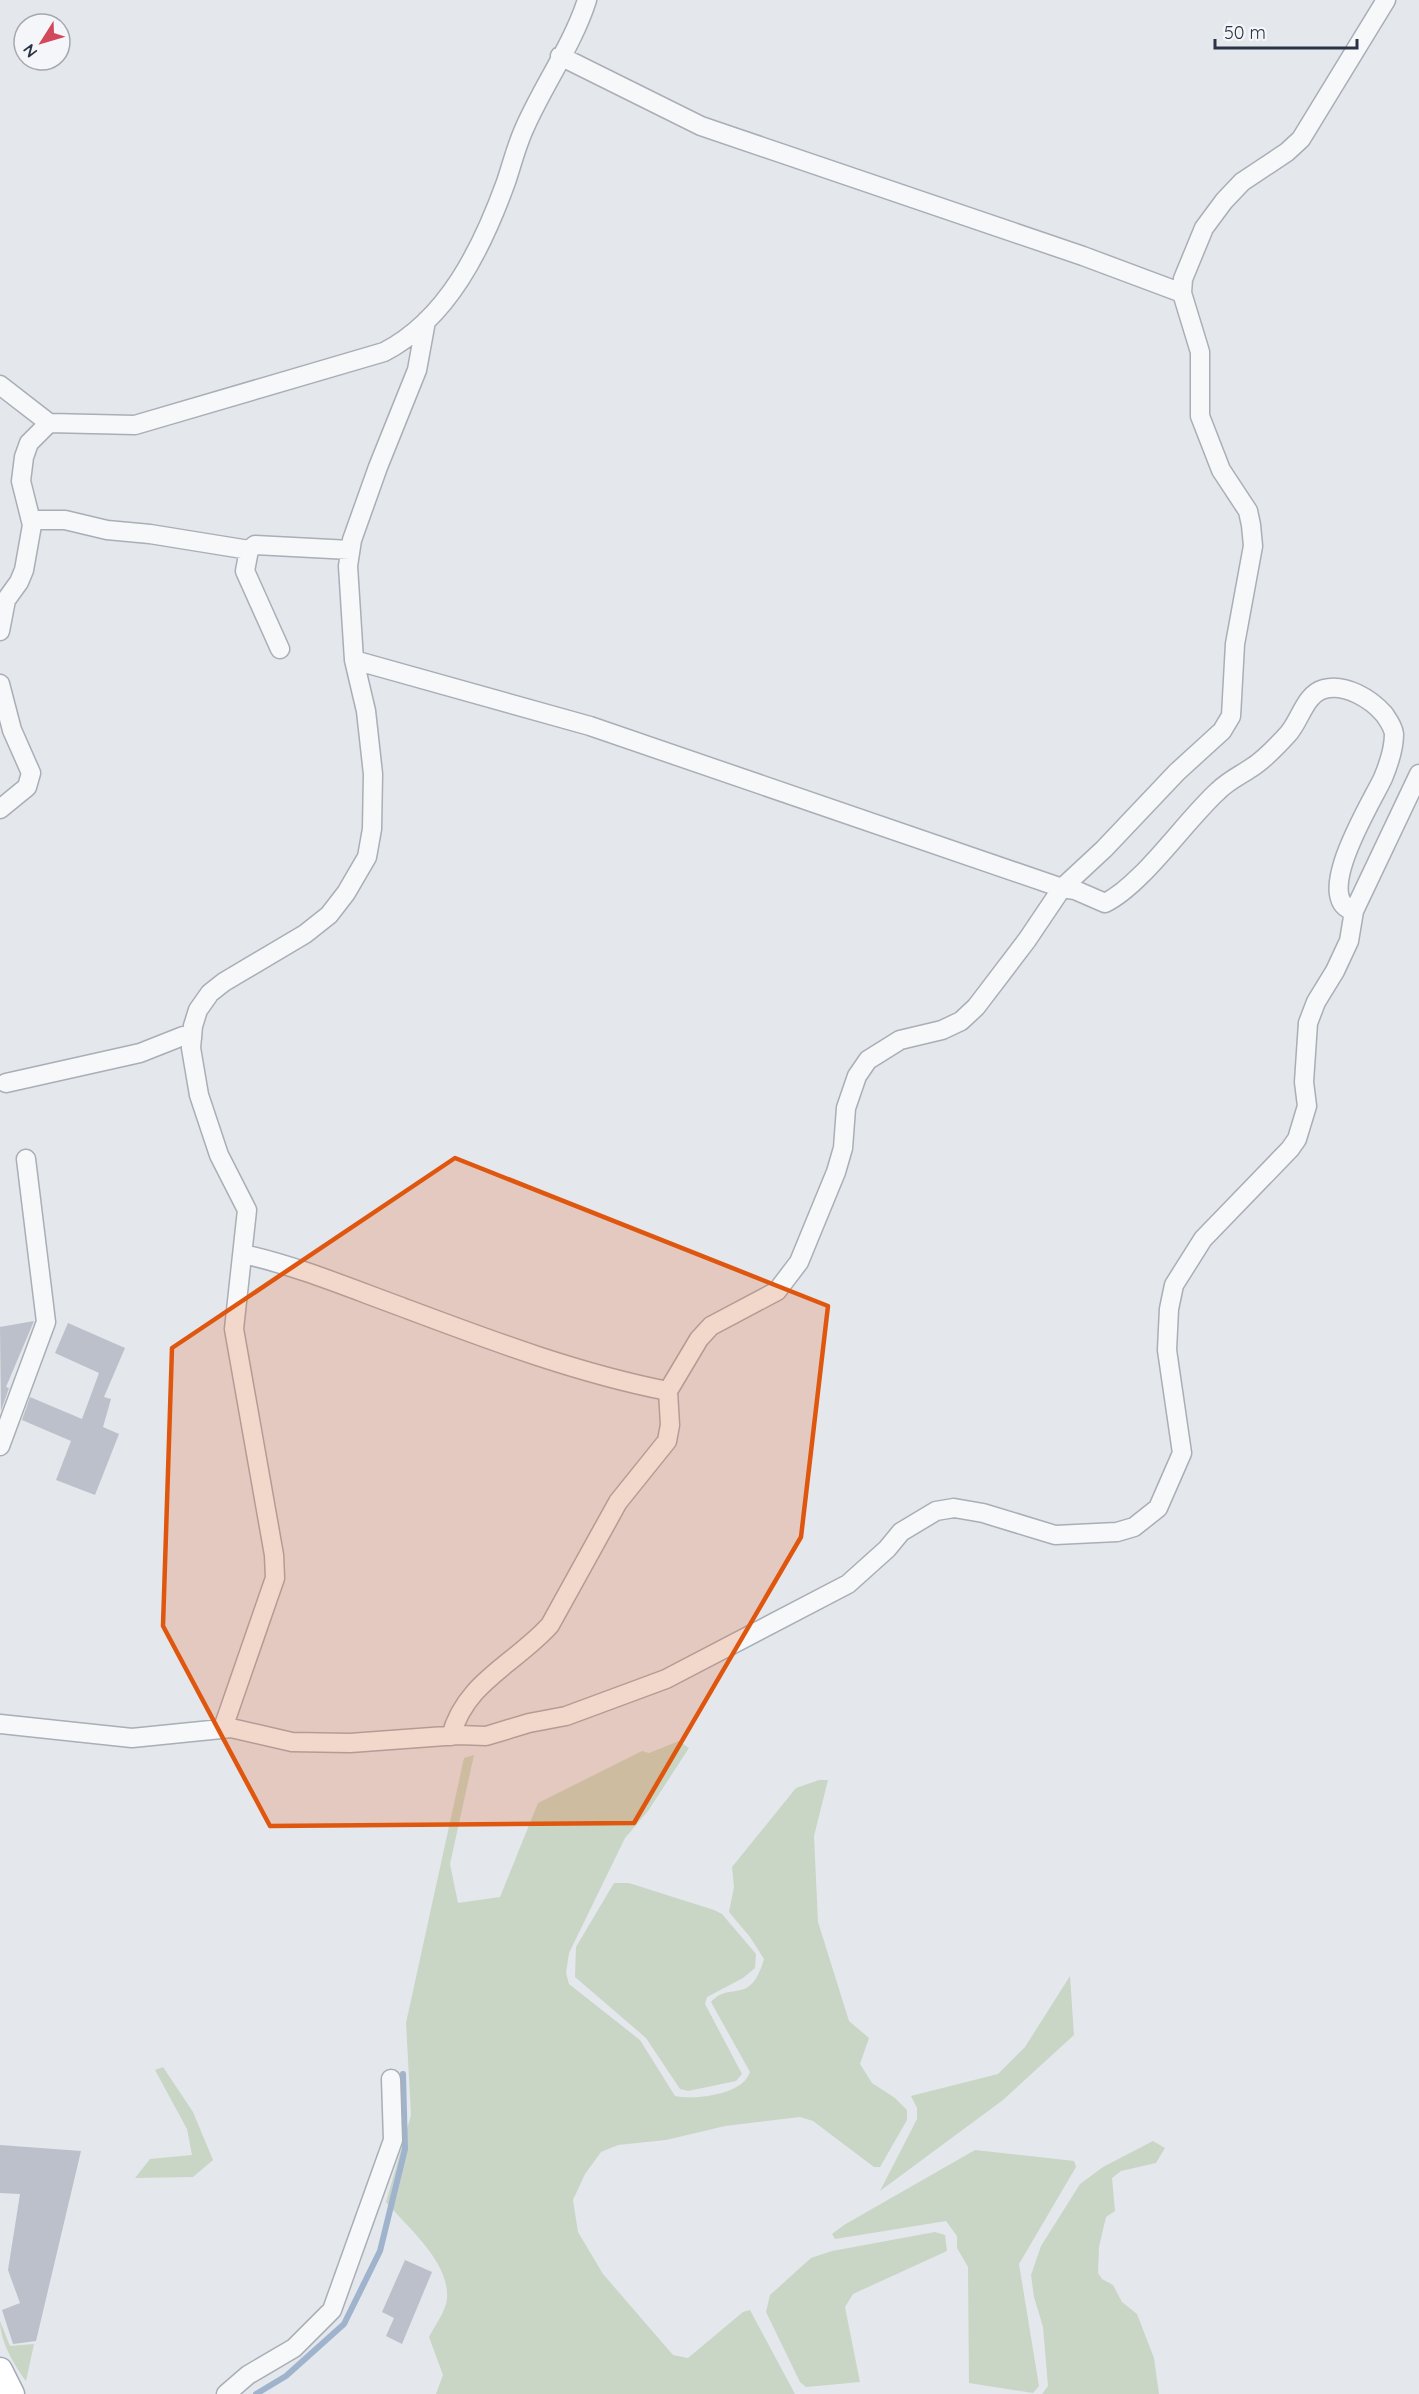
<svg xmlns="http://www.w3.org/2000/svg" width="1419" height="2394" font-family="Quicksand,sans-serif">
  <rect width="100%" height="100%" fill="#e4e7ec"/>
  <path fill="#c9d6c5" d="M679 1741 689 1748 648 1811 625 1838 569 1953 566 1973 569 1984 640 2040 675 2096C695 2100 743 2095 750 2072L711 2002C731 1980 750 2007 764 1959L750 1937 729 1912 734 1887 732 1867 796 1788 819 1780H828L814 1836 818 1922 849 2021 869 2038 860 2064 872 2083 895 2098 907 2110V2120L880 2167H874L813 2121 800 2117 725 2126 666 2140 618 2145 601 2152 585 2174 573 2200 578 2232 603 2274 673 2355 688 2358 743 2312 750 2310 795 2394H436L443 2375 429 2337C434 2327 446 2311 447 2299 450 2262 408 2228 386 2202L411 2115 406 2023 464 1758 474 1755 450 1864 458 1903 500 1897 538 1803 642 1751 649 1753Z
    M614 1883H629L714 1910 722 1914 756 1954 755 1968 743 1978 707 1997 705 2004 742 2074 736 2081 688 2091 680 2089 646 2038 575 1977 576 1947Z
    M1070 1976 1074 2035 1003 2100 880 2191 917 2119V2108L911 2096 998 2074 1025 2047Z
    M163 2067 193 2112 213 2160 193 2177 135 2178 150 2159 192 2155 187 2129 155 2070Z
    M1153 2141 1165 2148 1156 2163 1121 2171 1112 2178 1115 2211 1106 2217 1099 2247 1098 2273 1102 2279 1113 2285 1122 2302 1137 2314 1154 2358 1159 2394H1042L1048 2386 1043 2327 1034 2297 1031 2275 1041 2246 1080 2184 1103 2167Z
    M975 2150 1074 2161 1076 2167 1019 2264 1039 2386 1033 2393 969 2383 968 2267 957 2248V2236L946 2221 835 2239 832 2234 844 2225Z
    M935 2232 945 2235 947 2251 853 2294 845 2307 860 2382 806 2387 800 2382 766 2312 770 2295 811 2258 832 2251Z
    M0 2321 10 2346 34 2344 26 2381C14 2365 0 2341 0 2321Z"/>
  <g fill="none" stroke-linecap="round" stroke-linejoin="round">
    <path stroke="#9fb4cc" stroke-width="6" d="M256 2394 286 2376 344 2324 380 2251 405 2149 403 2074"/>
  </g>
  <path fill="#bbc0ca" d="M34 1321 6 1387 9 1388 1 1411 0 1327Z
    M68 1323 125 1348 104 1397 111 1399 103 1427 119 1434 95 1495 56 1480 71 1441 22 1420 30 1397 82 1419 99 1373 55 1353Z
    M0 2145 81 2151 36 2341 13 2344 2 2310 20 2303 8 2270 20 2194 0 2193Z
    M405 2260 432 2272 402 2344 386 2336 394 2318 382 2312Z"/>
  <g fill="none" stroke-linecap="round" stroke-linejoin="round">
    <g stroke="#a9aeb7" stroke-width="21">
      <path id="minor" d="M560 56 701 126 1083 256 1182 293
        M0 385 49 423 135 425 384 352C448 319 482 248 506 182 512 164 517 144 525 127 544 84 573 44 587 0
        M32 520H65L107 530 150 534 249 550
        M0 631 6 600 19 582 24 570 32 525 21 481 24 457 29 443 49 423
        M280 649 245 571 249 550 255 545 350 550
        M354 660 590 726 1062 888 1075 890 1105 903C1142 885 1185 821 1218 791 1228 781 1239 776 1251 768 1264 760 1278 745 1288 734 1300 721 1305 694 1324 689 1345 683 1371 699 1384 714 1388 720 1393 726 1394 734 1394 747 1388 766 1383 778 1373 800 1310 900 1354 911
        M0 684 12 730 31 773 27 787 0 809
        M6 1083 140 1053 183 1036 192 1038
        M243 1254C297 1266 347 1287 399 1306 487 1339 576 1373 668 1391
        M0 1446 46 1322 26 1159
        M0 1724 132 1738 231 1728 292 1742 350 1743 459 1735 486 1736 529 1723 566 1716 666 1679 848 1584 887 1549 901 1532 936 1511 954 1508 983 1513 1055 1535 1117 1532 1134 1527 1158 1508 1182 1453 1167 1350 1169 1309 1174 1285 1203 1239 1290 1149 1297 1139 1307 1106 1304 1082 1308 1023 1316 1002 1335 971 1349 941 1354 911 1419 774
        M223 1728 275 1578 274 1555 234 1329 247 1210 219 1155 199 1095 191 1048 193 1026 198 1010 210 993 224 982 305 934 329 915 346 893 367 857 372 829 373 774 366 711 354 660 348 566 352 540 378 467 417 370 426 321
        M451 1736C465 1682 515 1664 550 1625L618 1502 667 1441 670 1425 668 1391 699 1339 711 1326 777 1291 799 1262 836 1172 843 1148 846 1108 857 1076 868 1060 900 1040 942 1030 961 1021 976 1007 1027 940 1062 888 1104 849 1177 772 1222 731 1231 716 1235 644 1253 546 1251 525 1248 511 1221 470 1200 416V352L1182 293 1183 279 1204 228 1224 201 1242 182 1287 152 1301 139 1386 0
        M226 2394 248 2375 294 2348 332 2310 393 2140 391 2079"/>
    </g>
    <g stroke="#a3abb8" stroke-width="27">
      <path id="major" d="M0 2370 12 2394"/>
    </g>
    <use href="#minor" stroke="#f7f8fa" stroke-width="18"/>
    <use href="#major" stroke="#fff" stroke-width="24"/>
  </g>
  <path fill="#df570f" fill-opacity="0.2" stroke="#df570f" stroke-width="4.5" stroke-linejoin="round" d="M455 1158 828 1306 801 1537 634 1823 270 1826 163 1626 172 1348Z"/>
  <g transform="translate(42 42) rotate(233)"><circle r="28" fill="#f4f6f9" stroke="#a4a8b1" stroke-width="1.5"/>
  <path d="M0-4.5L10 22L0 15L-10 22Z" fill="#d1495b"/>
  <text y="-9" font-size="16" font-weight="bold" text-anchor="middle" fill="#2b3445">N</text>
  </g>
  <path d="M1215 39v9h142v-9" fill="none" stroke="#2b3445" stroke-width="3"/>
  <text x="1224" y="39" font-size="18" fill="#2b3445" stroke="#f4f6f9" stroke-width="4.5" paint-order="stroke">50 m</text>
</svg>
